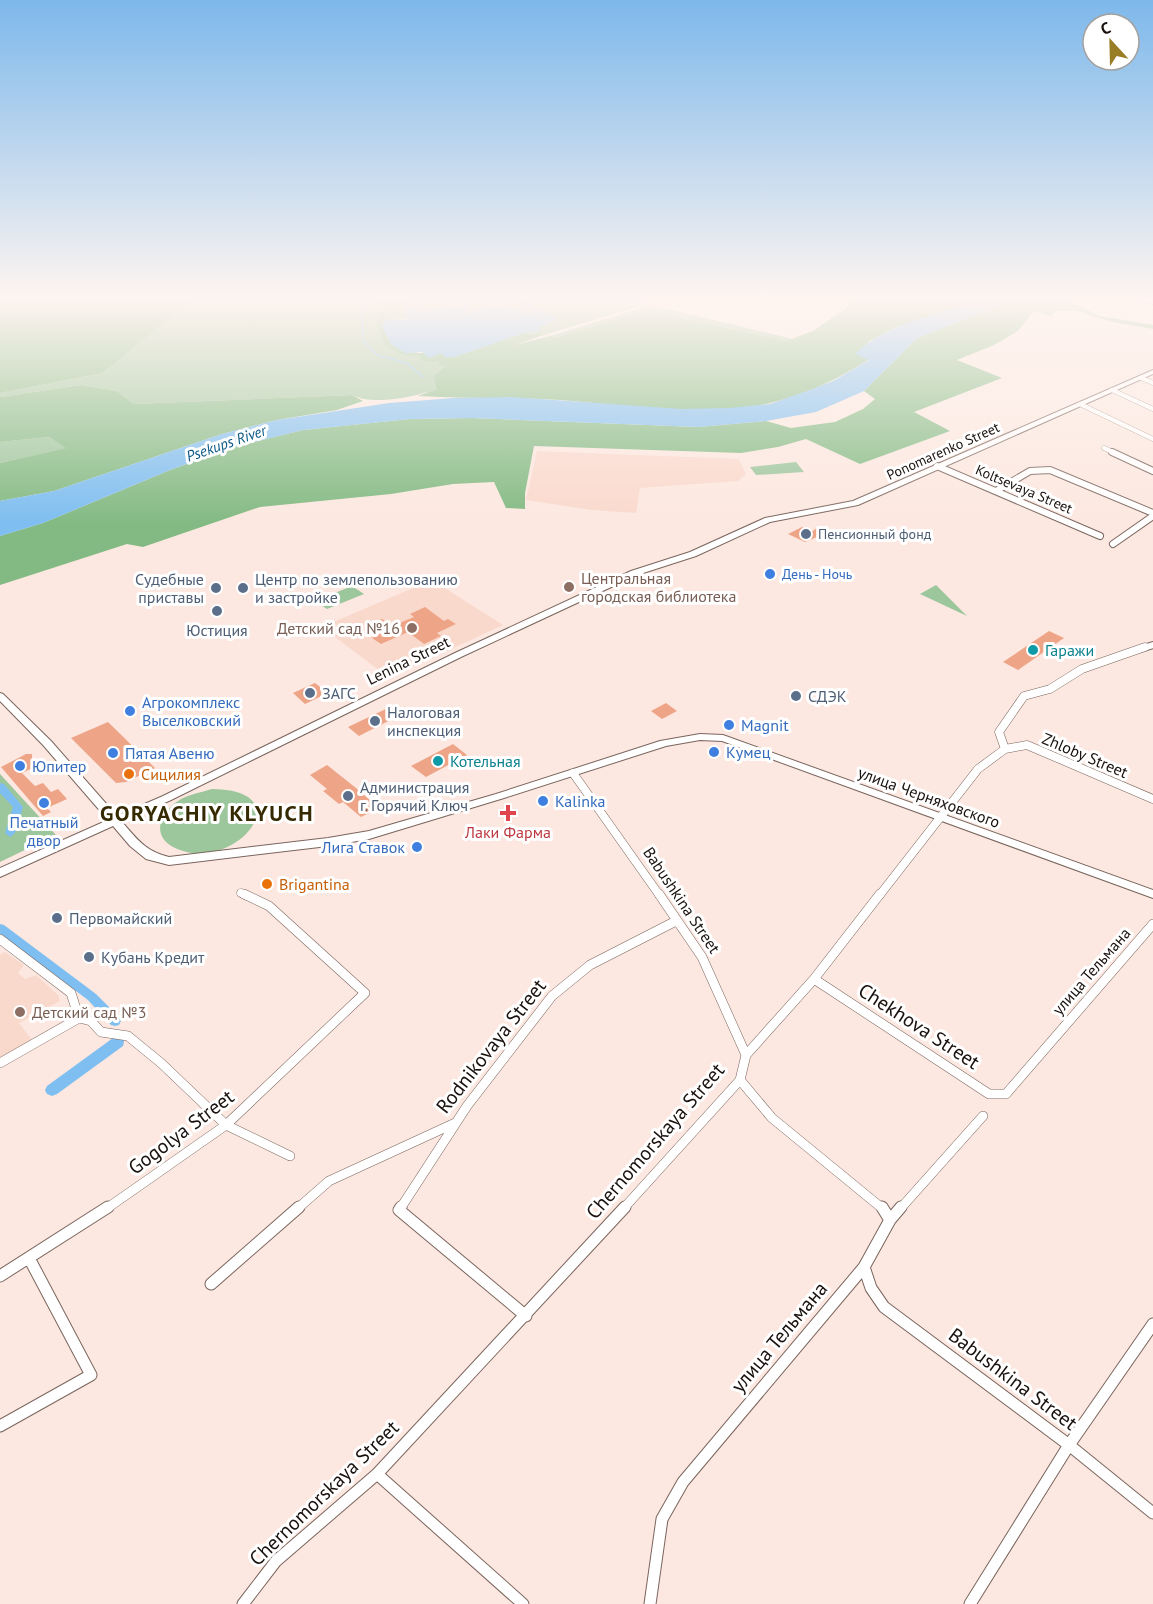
<svg xmlns="http://www.w3.org/2000/svg" width="1153" height="1604" font-family="'PT Sans',sans-serif">
  <rect width="100%" height="100%" fill="#fce8e0"/>
  <path fill="#fad9cd" d="M537 451 739 459 746 474 738 481 640 488 636 513 592 510 526 500Z
    M432 580 503 625 389 678 326 630 331 623Z
    M5 952 24 965 18 973 25 979 36 975 58 995 60 1001 19 1023 32 1040 0 1058V955Z"/>
  <path fill="#9cc69c" d="M194 298H379L377 308 387 305 389 310 378 312 420 356 442 361 446 366 437 389C415 397 373 406 352 395L134 404 117 391 82 385 0 397V393L103 373Z
    M396 298H633L647 304 538 337 545 332 532 335 526 332 558 319C544 314 530 300 516 302L535 312 528 314C510 304 484 304 467 315L464 314 473 304 419 312 407 319 386 320 385 316 388 313 394 314 393 309 401 300Z
    M651 305 793 339 786 341 646 310 558 337 550 336Z
    M49 437 67 448 0 463V442Z
    M796 462 804 472 756 475 750 467Z
    M936 585 967 616 920 594Z
    M352 586 364 594 327 609 315 601Z
    M0 774 56 835 0 862Z
    M212 789C303 790 236 871 180 850 149 839 158 813 181 799 191 794 202 792 212 789Z"/>
  <path fill="#83ba83" d="M0 298H194L103 373 0 393Z
    M379 298H396L407 304 393 309 397 315 388 313 385 316 386 331 391 344 405 353H441L454 357 526 332 532 335 546 331 538 337 515 345 550 336 558 337 646 310 786 341 813 331 845 309 854 298H988L894 328 868 342 870 359C839 378 806 395 770 403 702 419 628 405 560 400 512 397 465 399 418 396L437 389 434 376 446 366 438 364 440 361 430 362 421 360 420 356 404 355 385 346 376 323 380 318 378 312 388 310 385 308 386 305 377 308Z
    M1020 298H1065L1099 316 1153 325V329L1112 322 1077 311H1055L1052 314 1054 317 1034 311 1018 331 994 345 957 360 1002 378 914 412 950 431 860 464 806 439 778 447 741 453 534 446 525 493V509L506 508 494 482 453 484 391 494 260 507 143 547 127 544 0 585V536L43 523 170 470 237 446 303 430 410 419 473 418 698 427 766 421 791 428 835 422 863 409 875 399 864 391 917 338Z
    M82 385 117 391 134 404 352 395 363 401 337 410 277 420 222 434 54 491 0 501V463L66 448 49 437 0 442V397Z"/>
  <path fill="#7ebef0" d="M988 298H1020L917 338 864 391 816 412 766 421 698 427 473 418 410 419 303 430 237 446 170 470 43 523 0 536V501L54 491 222 434 277 420 389 403 454 398 512 397 681 409 729 408 770 404 810 390 833 381 869 360 855 354C891 320 943 314 988 298Z
    M515 301C531 301 544 314 558 319L540 327 539 331 527 332 454 357H445L441 353 429 358 422 352 405 353 397 348 391 344 382 327 386 320C394 317 403 324 409 317L403 313 408 307 419 312 473 304 464 313 467 315C484 304 510 304 528 314L534 312Z"/>
  <g fill="none" stroke-linecap="round" stroke-linejoin="round">
    <path stroke="#7ebef0" stroke-width="1.5" d="M373 298 362 310 363 341 377 355 407 363 423 377"/>
    <path fill="#7ebef0" fill-rule="evenodd" d="M0 783 4 784 23 807 15 833 10 837 5 833 13 807 0 793Z
      M0 924 4 925 96 994 119 1017 121 1021 119 1025 115 1026 111 1025 88 1000 0 934Z
      M118 1037 123 1038 124 1042 123 1046 57 1094 52 1096 47 1094 45 1090 47 1086 113 1038Z"/>
  </g>
  <path fill="#eea487" d="M802 527 811 532 817 528 826 533 805 542 788 534Z
    M425 607 444 621 448 619 456 624 437 633 441 636 424 644 408 632 381 644 372 638 382 633 370 624 382 619 392 626 414 617 410 614Z
    M1049 631 1064 638 1018 670 1003 662Z
    M315 683 328 693 305 704 293 693Z
    M666 703 677 711 662 719 651 711Z
    M392 706 402 714 359 736 348 727Z
    M108 722 155 768 126 782 116 783 71 738Z
    M453 744 467 755 426 777 411 766Z
    M26 754H32V758L39 765 22 773 35 786 43 783 51 792 58 789 67 799 47 808 51 812 43 816 1 767Z
    M327 765 356 788 379 808 361 817 343 802 339 804 323 791 327 789 310 775Z"/>
  <g fill="none" stroke-linecap="round" stroke-linejoin="round">
    <g stroke="#7a655d" stroke-width="5">
      <path id="street-far4" d="M1141 378 1153 383
        M1112 390 1153 409
        M1080 404 1153 439
        M1104 448 1115 453"/>
    </g>
    <g stroke="#7a655d" stroke-width="8">
      <path id="street-far3" d="M1112 452 1153 471
        M937 466 1100 536
        M996 491 1030 471 1050 470 1153 513
        M1113 544 1153 516
        M1140 649 1153 645"/>
    </g>
    <g stroke="#7a655d" stroke-width="9">
      <path id="street-far2" d="M1005 749 1027 745 1153 799
        M573 773 660 896
        M241 893 247 896
        M879 896 978 769 1005 749 999 732 1024 696 1050 689 1082 669 1145 647"/>
    </g>
    <g stroke="#7a655d" stroke-width="10">
      <path id="street-far1" d="M659 894 702 957 746 1055
        M0 939 71 993 79 1018
        M814 979 989 1094H1006L1153 924
        M79 1018 91 1021 101 1032 128 1036 161 1063 226 1125 290 1156
        M0 1063 79 1018
        M740 1080 772 1118 883 1209
        M106 1209 226 1125 365 993 269 906 244 894
        M297 1209 329 1181 455 1123
        M400 1209 467 1106 552 996 590 965 676 921
        M623 1209 740 1080 746 1055 814 979 880 894
        M900 1209 983 1116"/>
    </g>
    <g stroke="#7a655d" stroke-width="13">
      <path id="street" d="M401 1207 399 1210 526 1316
        M882 1207 890 1220
        M864 1267 871 1288 884 1307 1069 1445 1153 1513
        M0 1276 108 1207
        M211 1284 299 1207
        M0 1426 91 1375 29 1258
        M377 1474 523 1604
        M243 1604 276 1561 377 1474 625 1207
        M650 1604 662 1519 683 1482 864 1267 890 1220 901 1207
        M970 1604 1069 1445 1153 1324"/>
    </g>
    <g stroke="#7a655d" stroke-width="2">
      <path id="secondary" d="M1131 298 1153 300V304L1134 300Z
        M1153 370V374L858 505 770 522 696 556 637 575 461 657 171 800 122 822C138 840 145 851 169 857L328 838 369 831 496 794 660 741 700 734 723 735 1153 890V898L722 741 700 740 666 746 504 798 369 839 328 846 169 865 146 859 130 846 113 826 0 877V868L108 820 43 745 0 701V693L3 694 51 741 117 816 163 796 455 653 631 571 690 552 765 518 853 501Z"/>
    </g>
    <use href="#street-far4" stroke="#fff" stroke-width="4.5"/>
    <use href="#street-far3" stroke="#fff" stroke-width="6"/>
    <use href="#street-far2" stroke="#fff" stroke-width="8"/>
    <use href="#street-far1" stroke="#fff" stroke-width="9"/>
    <use href="#street" stroke="#fff" stroke-width="11"/>
    <use href="#secondary" fill="#fff" fill-rule="evenodd"/>
  </g>
  <linearGradient id="sky" x2="0" y2="1"><stop stop-color="#7db8eb"/><stop offset="0.57" stop-color="#fef5f1"/><stop offset="1" stop-color="#fef5f1" stop-opacity="0"/></linearGradient>
  <rect width="1153" height="523" fill="url(#sky)"/>
  <g fill="#5c6f8a" stroke="#fff" stroke-width="2">
    <circle cx="806" cy="534" r="6"/>
    <circle cx="216" cy="588" r="6"/>
    <circle cx="243" cy="588" r="6"/>
    <circle cx="217" cy="611" r="6"/>
    <circle cx="310" cy="693" r="6"/>
    <circle cx="796" cy="696" r="6"/>
    <circle cx="375" cy="721" r="6"/>
    <circle cx="348" cy="796" r="6"/>
    <circle cx="57" cy="918" r="6"/>
    <circle cx="89" cy="957" r="6"/>
  </g>
  <g fill="#3f7fe0" stroke="#fff" stroke-width="2">
    <circle cx="770" cy="574" r="6"/>
    <circle cx="130" cy="711" r="6"/>
    <circle cx="729" cy="725" r="6"/>
    <circle cx="714" cy="752" r="6"/>
    <circle cx="113" cy="753" r="6"/>
    <circle cx="20" cy="766" r="6"/>
    <circle cx="543" cy="801" r="6"/>
    <circle cx="44" cy="803" r="6"/>
    <circle cx="417" cy="847" r="6"/>
  </g>
  <g fill="#8d6e63" stroke="#fff" stroke-width="2">
    <circle cx="569" cy="587" r="6"/>
    <circle cx="412" cy="628" r="6"/>
    <circle cx="20" cy="1012" r="6"/>
  </g>
  <g fill="#0f9aa8" stroke="#fff" stroke-width="2">
    <circle cx="1033" cy="650" r="6"/>
    <circle cx="438" cy="761" r="6"/>
  </g>
  <g fill="#e8710a" stroke="#fff" stroke-width="2">
    <circle cx="129" cy="774" r="6"/>
    <circle cx="267" cy="884" r="6"/>
  </g>
  <path fill="#e0444e" stroke="#fff" stroke-width="2" d="M505 804h6v6h6v6h-6v6h-6v-6h-6v-6h6z"/>
  <g text-anchor="middle" dominant-baseline="central" stroke-width="6" stroke-linejoin="round" paint-order="stroke">
    <g font-size="14" fill="#19110d" stroke="#fff">
      <text transform="translate(943 451) rotate(-24)">Ponomarenko Street</text>
      <text transform="translate(1024 489) rotate(23)">Koltsevaya Street</text>
    </g>
    <g font-size="14" fill="#4e5e75" stroke="#fff" text-anchor="start">
      <text x="818" y="534">Пенсионный фонд</text>
    </g>
    <g font-size="14" fill="#366cbe" stroke="#fff" text-anchor="start">
      <text x="782" y="574">День - Ночь</text>
    </g>
    <g font-size="15" font-style="italic" fill="#0a5886" stroke="#fff">
      <text transform="translate(226 443) rotate(-19)">Psekups River</text>
    </g>
    <g font-size="16" fill="#785e54" stroke="#fff" text-anchor="start">
      <text x="581" y="578">Центральная<tspan x="581" dy="18">городская библиотека</tspan></text>
      <text x="400" y="628" text-anchor="end">Детский сад №16</text>
      <text x="32" y="1012">Детский сад №3</text>
    </g>
    <g font-size="16" fill="#4e5e75" stroke="#fff" text-anchor="start">
      <text x="204" y="579" text-anchor="end">Судебные<tspan x="204" dy="18">приставы</tspan></text>
      <text x="255" y="579">Центр по землепользованию<tspan x="255" dy="18">и застройке</tspan></text>
      <text x="217" y="630" text-anchor="middle">Юстиция</text>
      <text x="322" y="693">ЗАГС</text>
      <text x="808" y="696">СДЭК</text>
      <text x="387" y="712">Налоговая<tspan x="387" dy="18">инспекция</tspan></text>
      <text x="360" y="787">Администрация<tspan x="360" dy="18">г. Горячий Ключ</tspan></text>
      <text x="69" y="918">Первомайский</text>
      <text x="101" y="957">Кубань Кредит</text>
    </g>
    <g font-size="16" fill="#0d838f" stroke="#fff" text-anchor="start">
      <text x="1045" y="650">Гаражи</text>
      <text x="450" y="761">Котельная</text>
    </g>
    <g font-size="16" fill="#19110d" stroke="#fff">
      <text transform="translate(408 660) rotate(-26)">Lenina Street</text>
      <text transform="translate(1085 755) rotate(23)">Zhloby Street</text>
      <text transform="translate(929 797) rotate(20)">улица Черняховского</text>
      <text transform="translate(682 900) rotate(56)">Babushkina Street</text>
      <text transform="translate(1091 971) rotate(-49)">улица Тельмана</text>
    </g>
    <g font-size="16" fill="#366cbe" stroke="#fff" text-anchor="start">
      <text x="142" y="702">Агрокомплекс<tspan x="142" dy="18">Выселковский</tspan></text>
      <text x="741" y="725">Magnit</text>
      <text x="726" y="752">Кумец</text>
      <text x="125" y="753">Пятая Авеню</text>
      <text x="32" y="766">Юпитер</text>
      <text x="555" y="801">Kalinka</text>
      <text x="44" y="822" text-anchor="middle">Печатный<tspan x="44" dy="18">двор</tspan></text>
      <text x="405" y="847" text-anchor="end">Лига Ставок</text>
    </g>
    <g font-size="16" fill="#c56008" stroke="#fff" text-anchor="start">
      <text x="141" y="774">Сицилия</text>
      <text x="279" y="884">Brigantina</text>
    </g>
    <g font-size="16" fill="#be3a42" stroke="#fff">
      <text x="508" y="832">Лаки Фарма</text>
    </g>
    <g font-size="20" fill="#19110d" stroke="#fff">
      <text transform="translate(919 1026) rotate(33)">Chekhova Street</text>
      <text transform="translate(491 1046) rotate(-52)">Rodnikovaya Street</text>
      <text transform="translate(181 1132) rotate(-37)">Gogolya Street</text>
      <text transform="translate(655 1141) rotate(-49)">Chernomorskaya Street</text>
      <text transform="translate(779 1337) rotate(-50)">улица Тельмана</text>
      <text transform="translate(1013 1379) rotate(37)">Babushkina Street</text>
      <text transform="translate(324 1493) rotate(-44)">Chernomorskaya Street</text>
    </g>
    <g font-size="22" font-weight="bold" letter-spacing="1.5" fill="#352900" stroke="#fff">
      <text x="207" y="813">GORYACHIY KLYUCH</text>
    </g>
  </g>
  <g transform="translate(1111 42) rotate(338)"><circle r="28" fill="#ffffff" stroke="#a3a09e" stroke-width="1.5"/>
  <path d="M0-4.5L10 22L0 15L-10 22Z" fill="#987d25"/>
  <text y="-9" font-size="16" font-weight="bold" text-anchor="middle" fill="#19110d">С</text>
  </g>
</svg>
